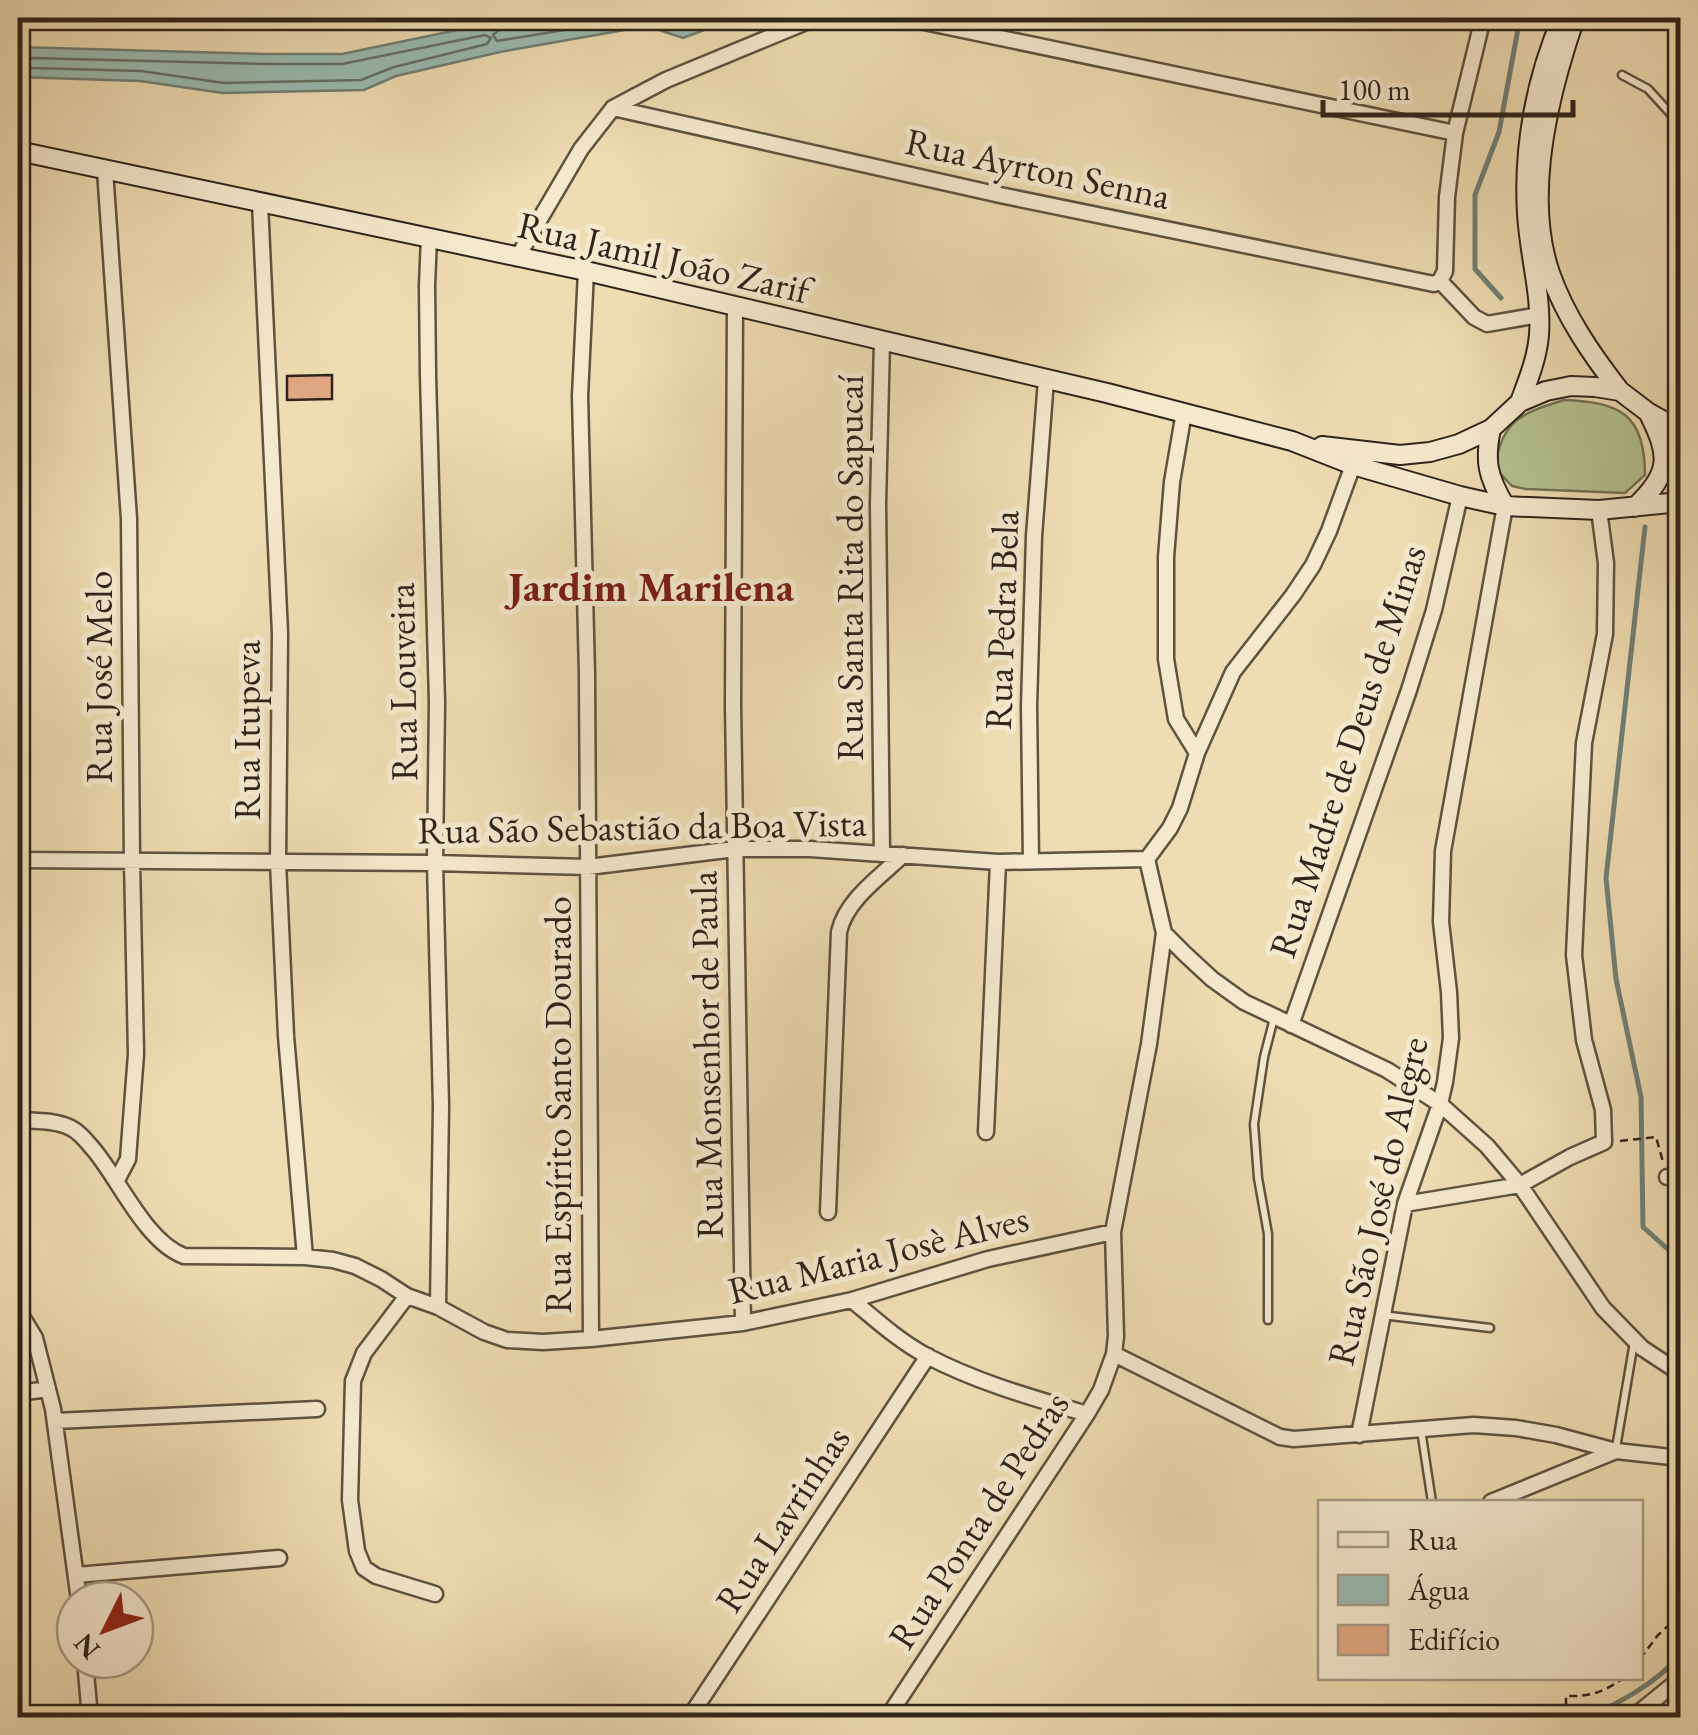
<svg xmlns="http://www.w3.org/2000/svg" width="1698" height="1735" font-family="'EB Garamond',serif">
  <rect width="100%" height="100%" fill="#eedcb2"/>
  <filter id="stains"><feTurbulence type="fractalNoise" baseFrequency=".002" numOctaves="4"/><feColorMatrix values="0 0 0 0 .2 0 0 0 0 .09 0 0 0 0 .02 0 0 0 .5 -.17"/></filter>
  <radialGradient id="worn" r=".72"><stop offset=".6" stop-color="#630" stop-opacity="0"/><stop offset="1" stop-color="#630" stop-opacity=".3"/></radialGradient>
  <path fill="#b4c18f" stroke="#727255" stroke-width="2.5" d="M1564 400C1621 402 1645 415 1645 475L1625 493 1526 489 1512 486 1495 468C1501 420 1522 413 1564 400Z"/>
  <path fill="#9abbb1" stroke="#707f75" stroke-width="2.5" d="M515 18H737L683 38 647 26 500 52 396 76 364 90 223 93 140 81 18 77V47L266 54H342Z"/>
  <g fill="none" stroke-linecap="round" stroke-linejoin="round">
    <path stroke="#657066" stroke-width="2.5" d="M505 18 503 27 493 35 497 41 637 18
      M485 35 491 38 487 44 394 67 361 80 224 83 141 71 32 68 27 63 32 58 265 64H342Z"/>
    <path stroke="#707f75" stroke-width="5" d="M1501 298 1475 269V195L1499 132 1520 18
      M1645 527 1606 878 1616 979 1641 1097 1643 1227 1680 1260
      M1587 1718C1622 1701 1653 1685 1680 1656"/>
  </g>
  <path fill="#dfa782" stroke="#30241b" stroke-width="2.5" d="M332 375V399L287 400V376Z"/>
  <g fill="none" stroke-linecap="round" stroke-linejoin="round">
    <g stroke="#605241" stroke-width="11">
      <path id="lane" d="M1622 75 1648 89 1680 124
        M1382 1315 1490 1328
        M1268 1320V1234L1258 1178 1254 1124 1264 1057 1274 1018
        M1421 1430 1432 1502
        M1616 1448 1634 1342"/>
    </g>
    <g stroke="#605241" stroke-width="19">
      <path id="street" d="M905 18 1455 133
        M613 108 1000 195 1434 284 1440 281 1445 271 1447 197 1455 133 1483 18
        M105 170 129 519 132 861 136 1054 128 1159 117 1180
        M260 203 280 633 278 862 286 1036 305 1257
        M429 237 427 286 428 375 437 702 435 863 441 1106 438 1307
        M517 258 581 149 613 108 666 80 816 18
        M586 271 580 396 587 674 591 1339
        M1440 281 1474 317 1487 324 1539 315
        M735 306 733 705 743 1323
        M882 342 878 504 882 854
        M1184 412 1172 482 1166 557V659L1176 719 1197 753
        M1147 859 1164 933 1185 954 1212 979 1244 1002 1387 1070 1440 1104 1487 1146 1520 1185 1603 1308 1642 1348 1680 1373
        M1147 859 1170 828 1180 808 1197 753 1233 672 1293 595 1313 565 1329 531 1353 465
        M18 860 435 863 588 867 735 849H810L998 862 1147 859
        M1031 861 1029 706 1034 536 1046 380
        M1291 1025 1409 690 1434 610 1460 496
        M18 1120C35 1121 56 1120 71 1128 81 1133 87 1142 94 1150 120 1181 146 1242 184 1256L305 1257 333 1260 355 1266 381 1279 407 1296 438 1307 484 1332 507 1340 543 1342 591 1339 743 1323 852 1300 988 1259 1113 1232
        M986 1132 998 862
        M1667 1177H1680
        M1405 1204 1520 1185 1570 1157 1604 1142 1603 1110 1584 1040 1574 955 1584 743 1605 634 1606 563 1599 510
        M828 1212 839 932C846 900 880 877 903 855
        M407 1296 364 1353 353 1381 350 1500 357 1551 364 1568 376 1576 435 1594
        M852 1300C876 1320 899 1341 927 1356 976 1382 1033 1398 1087 1414
        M18 1310 35 1338 53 1409 79 1600
        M1114 1354 1280 1437 1294 1439 1474 1425 1516 1428 1556 1435 1616 1451
        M18 1393 48 1389
        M55 1421 317 1409
        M1359 1435 1405 1204 1440 1104 1445 1082 1451 1038 1449 992 1441 922 1443 851 1505 506
        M1491 1502 1616 1451 1680 1458
        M76 1575 279 1558
        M85 1660 90 1718
        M689 1718 928 1356
        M887 1718 1087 1414 1101 1390 1114 1354 1116 1336 1113 1232 1149 1044 1164 933
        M1632 1718 1680 1679"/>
    </g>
    <g stroke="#30241b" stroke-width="22">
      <path id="secondary" d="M1575 18C1549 93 1523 194 1550 273 1565 316 1592 355 1620 391
        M18 151 586 271 1107 393 1292 441 1353 465 1460 496 1505 506 1599 510 1680 502
        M1520 402C1528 380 1537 359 1539 335 1542 295 1529 254 1527 213 1523 147 1536 78 1562 18
        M1491 429C1484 462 1488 477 1505 506
        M1322 446 1400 455 1430 452 1459 444 1491 429 1520 402 1546 391 1571 386 1595 387 1620 391 1649 413 1680 430
        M1635 507C1671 473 1670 456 1649 414"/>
    </g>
    <path stroke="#30241b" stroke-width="2.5" stroke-dasharray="8 5" stroke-linecap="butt" d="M1620 1141 1656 1137 1663 1162
      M1640 1659 1658 1635 1680 1615
      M1571 1718 1566 1704V1696C1588 1697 1605 1692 1623 1678"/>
    <use href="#lane" stroke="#f4e8cd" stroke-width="6"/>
    <use href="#street" stroke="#f4e8cd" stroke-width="14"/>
    <use href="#secondary" stroke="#f4e8cd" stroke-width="18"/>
  </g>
  <g text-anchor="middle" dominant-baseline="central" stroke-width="10" stroke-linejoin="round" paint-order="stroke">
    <g font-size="38" fill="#30241b" stroke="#f4e8cd">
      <text transform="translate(1038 168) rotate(12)">Rua Ayrton Senna</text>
      <text transform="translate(664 257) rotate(13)">Rua Jamil João Zarif</text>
      <text transform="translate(849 568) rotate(-90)">Rua Santa Rita do Sapucaí</text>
      <text transform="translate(1001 620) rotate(-88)">Rua Pedra Bela</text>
      <text transform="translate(98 677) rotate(-90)">Rua José Melo</text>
      <text transform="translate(402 682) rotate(-91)">Rua Louveira</text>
      <text transform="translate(246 730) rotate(-90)">Rua Itupeva</text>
      <text transform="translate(1347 751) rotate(-72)">Rua Madre de Deus de Minas</text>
      <text transform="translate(642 826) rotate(-1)">Rua São Sebastião da Boa Vista</text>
      <text transform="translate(706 1055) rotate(-91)">Rua Monsenhor de Paula</text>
      <text transform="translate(557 1105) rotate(-90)">Rua Espírito Santo Dourado</text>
      <text transform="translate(1377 1201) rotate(-77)">Rua São José do Alegre</text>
      <text transform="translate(878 1254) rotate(-14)">Rua Maria Josè Alves</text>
      <text transform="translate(782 1519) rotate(-57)">Rua Lavrinhas</text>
      <text transform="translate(978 1520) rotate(-57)">Rua Ponta de Pedras</text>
    </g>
    <g font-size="42" font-weight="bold" fill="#7a1f14" stroke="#f4e8cd">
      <text x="651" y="586">Jardim Marilena</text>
    </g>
  </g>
  <rect width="1698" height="1735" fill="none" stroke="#eedcb2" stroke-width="60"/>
  <rect x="20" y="20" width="1658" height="1695" fill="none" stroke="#30241b" stroke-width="5"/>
  <rect x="30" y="30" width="1638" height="1675" fill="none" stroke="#30241b" stroke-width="2.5"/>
  <rect x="1318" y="1500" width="325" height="180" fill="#f4e8cd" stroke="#a69a86" stroke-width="2.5"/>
  <rect x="1338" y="1532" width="50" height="15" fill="#f4e8cd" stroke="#a69a86" stroke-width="2.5"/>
  <text x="1408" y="1550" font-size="30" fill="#30241b">Rua</text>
  <rect x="1338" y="1575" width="50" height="30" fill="#9abbb1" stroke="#a69a86" stroke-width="2.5"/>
  <text x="1408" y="1600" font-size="30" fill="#30241b">Água</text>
  <rect x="1338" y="1625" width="50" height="30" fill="#dfa782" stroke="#a69a86" stroke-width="2.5"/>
  <text x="1408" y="1650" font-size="30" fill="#30241b">Edifício</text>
  <g transform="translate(105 1630) rotate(228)"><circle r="48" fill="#f4e8cd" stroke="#a69a86" stroke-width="2.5"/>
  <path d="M0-8L18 38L0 25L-18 38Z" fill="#8f2418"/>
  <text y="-15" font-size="28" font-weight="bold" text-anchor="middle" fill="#30241b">N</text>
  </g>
  <path d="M1323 100v15h250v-15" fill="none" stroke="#30241b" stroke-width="5"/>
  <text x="1338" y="100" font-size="30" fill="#30241b" stroke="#f4e8cd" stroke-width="8" paint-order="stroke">100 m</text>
  <rect width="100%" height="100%" filter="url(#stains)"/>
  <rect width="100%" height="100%" fill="url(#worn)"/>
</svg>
